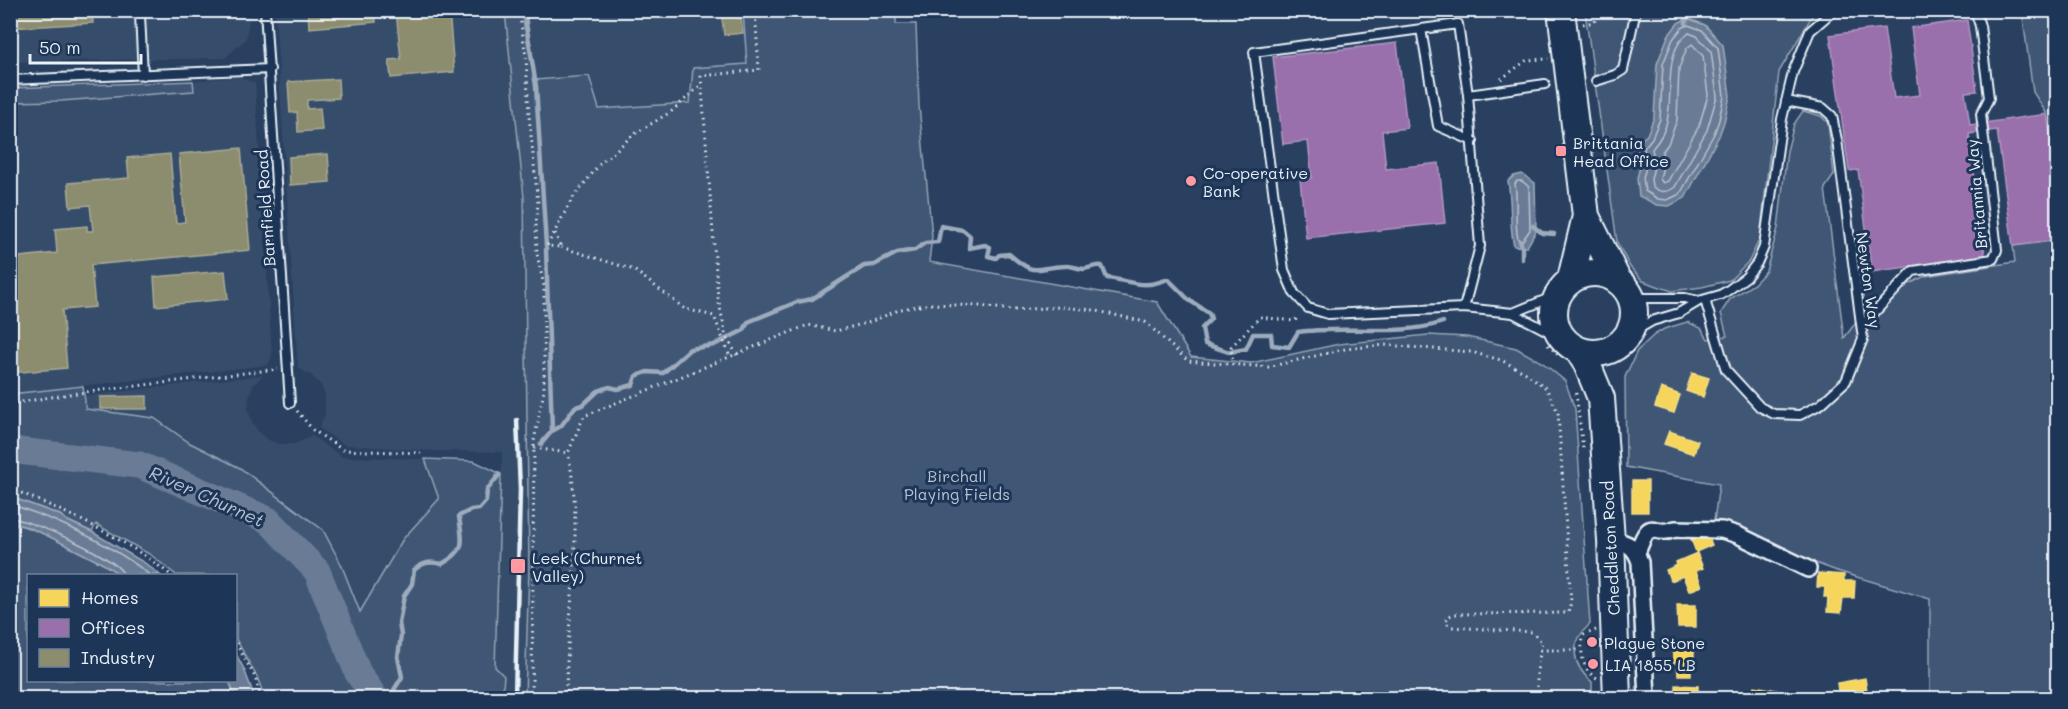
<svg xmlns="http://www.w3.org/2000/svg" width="2068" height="709" font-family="Mali,sans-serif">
  <rect width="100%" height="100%" fill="#294061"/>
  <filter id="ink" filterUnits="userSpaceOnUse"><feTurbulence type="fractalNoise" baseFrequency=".0167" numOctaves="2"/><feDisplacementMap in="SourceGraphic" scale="12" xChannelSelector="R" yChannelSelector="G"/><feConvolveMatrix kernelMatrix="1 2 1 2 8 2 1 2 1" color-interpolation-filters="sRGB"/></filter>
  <g filter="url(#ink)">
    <path fill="#364d6b" d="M466 10 467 13 505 11 522 166 526 296 529 567 525 698H502L504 676 495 667 502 452 438 451 345 445 319 428 325 414V396L321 385 311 375 298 368 275 11Z
      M10 11H251L246 39 225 58 11 62Z
      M521 11H743L748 64 690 103 599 109 589 76 535 80Z
      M239 77 255 83 272 355 268 365 11 394 10 102 61 101 193 92V81Z
      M263 375 253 385 249 397 248 410 252 422 259 433 268 440 281 444H295L312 436 342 457 425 459 439 499 403 539 360 612 341 564 323 530 240 468 190 443 154 418 86 409 84 396Z"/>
    <path fill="#415774" stroke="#94a4b6" stroke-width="1.5" d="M505 11H521L535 80 589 76 599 109 690 103 693 68 747 64 743 11H896V24H916L919 106 932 236 929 262 1157 302 1191 357 1251 363 1339 344 1428 335 1467 337 1516 348 1543 363 1565 381 1575 409 1590 624C1569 643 1571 664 1592 682V698H525L529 567 524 198Z
      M1585 11H1815L1779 72 1760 238 1749 261 1730 280 1702 287 1672 291 1643 281 1630 267 1617 242Z
      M2022 11H2057V188L2047 114 2033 92Z
      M193 81 194 91 61 101 11 102V88Z
      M1803 111 1821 116 1828 123 1834 175 1825 188 1844 338 1870 304 1925 276 2015 262 2013 246 2057 240V698H1930V599L1837 571 1791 554 1753 534 1714 521 1719 484 1626 467 1625 377 1637 351 1654 335 1664 329 1687 322 1701 328 1708 339 1727 336 1721 313 1730 299 1754 284 1766 271 1778 228 1787 151 1794 124Z
      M83 386 86 409 154 418 190 443 240 468 323 530 341 564 360 612 403 539 439 499 425 459 474 461 501 474 495 667 504 676 502 698H265L257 677 236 639V576L176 575 151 555 96 524 92 532 68 521 60 515 11 497V394Z
      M11 523C49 532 88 553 121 575L28 576V680L229 681 236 698H11Z"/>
    <path fill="#6b7c95" stroke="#9dabbd" stroke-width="1.5" d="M1687 18 1705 25 1723 45 1730 96 1724 122 1719 136 1685 198 1669 206 1657 205 1639 196 1637 178 1641 163 1637 148 1642 139 1647 135 1654 117 1657 64 1668 36 1678 23Z
      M1522 174 1535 183 1536 231 1527 247 1514 246C1509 225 1512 203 1508 181L1514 176Z
      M11 497 60 515 68 521 92 532 145 563 160 575H121L103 564 50 537 28 527 11 523Z
      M236 654 244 669 255 698H236L229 681 236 680Z"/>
    <path fill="#f6d55c" stroke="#f2dd8b" stroke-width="1.5" d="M1692 373 1709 378 1703 397 1686 391Z
      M1661 388 1680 395 1674 413 1655 407Z
      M1669 431 1698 441 1694 454 1664 444Z
      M1632 481H1648V512H1632Z
      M1707 532 1712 545 1696 552 1691 539Z
      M1697 553 1703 568 1696 571 1702 586 1689 591 1683 576 1671 581 1666 570 1677 565 1676 562Z
      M1818 573 1844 575V581H1855L1854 598H1843L1841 613 1827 612 1828 597H1824L1825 587H1817Z
      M1677 605H1696V627H1678Z
      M1694 649V662L1691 663V675H1678L1677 663H1673V650Z
      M1865 678 1868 698H1839L1837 683Z
      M1676 685 1698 686V695H1695V698H1680V693H1676Z
      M1754 686 1777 690 1775 698H1751Z"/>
    <path fill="#9970ab" stroke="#b197c2" stroke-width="1.5" d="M1967 20 1977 91 1965 92 1970 125 2047 114 2058 188V240L2013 246 1997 130 1969 134 1985 256 1872 272 1858 170 1849 171 1830 35 1884 28 1894 98 1920 95 1911 28Z
      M1397 43 1407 128 1382 131 1386 169 1439 163 1445 223 1306 238 1300 179 1312 178 1308 141 1283 144 1273 57Z"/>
    <path fill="#8c8c6e" stroke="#a8aa97" stroke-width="1.5" d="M10 10H92L93 23 10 28Z
      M308 10H449L454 72 391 78 389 60 401 59 396 11 375 13 376 22 309 28Z
      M721 10H740L743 33 724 35Z
      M338 79 339 98 307 100V109L320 108 322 130 298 132 297 112 290 113 288 82Z
      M241 148 250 250 91 265 95 307 62 310 67 368 10 373V258L57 253 55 229 87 226V231H93L90 205 70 207 68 183 129 178 127 158 170 154 176 223 185 222 179 154Z
      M328 154 330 182 290 185 289 157Z
      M225 271 228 299 156 306 154 277Z
      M147 396V409H100V397Z"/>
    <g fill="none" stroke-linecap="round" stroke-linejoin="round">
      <path stroke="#b6c2d0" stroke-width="1.5" d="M1688 25 1702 30 1718 48 1724 96 1719 120 1714 134 1680 194 1667 200 1658 199 1645 191 1643 178 1647 163 1644 148 1652 138 1660 119 1663 64 1673 39 1682 28Z
        M1689 33 1697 36 1711 51 1717 96 1707 130 1675 187C1667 193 1659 193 1652 186L1651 179 1655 163 1652 149C1659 141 1665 132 1667 121 1674 95 1662 50 1689 33Z
        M1692 44 1703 56 1708 95 1699 126 1668 181 1663 183 1660 179 1663 166 1662 152 1668 144 1677 120 1679 68 1687 48Z
        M1522 181 1529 187 1530 230 1522 241 1518 239C1514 221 1518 202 1515 184L1517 181Z
        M10 504C57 520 112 544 151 576
        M10 518C29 519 122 559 124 576"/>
      <path stroke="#9dabbd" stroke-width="4.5" d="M524 10 536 86 546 246
        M1686 23 1688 10
        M1533 226 1542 233 1554 234
        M1520 241 1522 247V259
        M546 249 552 431
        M541 444 552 431 561 426 575 407 583 405 598 391 609 387 618 389 633 385 636 376 647 372 663 373 690 349 714 345 744 330 748 322 797 302 812 299 864 266 874 265 897 253 915 250 925 243 938 242 941 226 963 230 970 236 969 248 985 245 990 247 988 256 996 258 999 255 1009 254C1037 278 1033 267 1065 266 1072 265 1078 269 1084 269 1091 268 1094 265 1102 266L1107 278C1132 281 1142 290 1168 279L1189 300 1209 313 1211 319 1202 328 1205 344 1229 352 1246 349 1253 334H1271L1272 345 1289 347 1298 332C1344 325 1401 337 1443 322
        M389 698 402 677 398 657 401 635 399 623 404 596 412 584 414 570C424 562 430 561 442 564 468 549 462 542 459 516L471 510 479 509 486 501 487 490 499 475"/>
      <path stroke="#6b7c95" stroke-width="27" d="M10 450 139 465 268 520 317 571 358 673 375 698"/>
      <g stroke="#e8f1f8" stroke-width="12">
        <path id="service" d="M143 10 140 15 143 75
          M265 10 290 403
          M1421 29 1438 126 1473 141
          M10 80 270 69
          M1596 81 1615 75 1623 70 1636 10
          M1468 95 1545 84
          M1632 298H1685L1699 301
          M1705 300 1726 370 1760 407 1774 414 1800 415 1821 404 1846 381 1863 339 1837 140 1832 116 1823 108 1786 101
          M1464 308 1328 314 1308 308 1294 293 1284 270 1254 52 1458 24 1468 95 1480 246 1464 308 1513 313 1561 338
          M1513 313 1557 295
          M1862 326 1913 271 1993 259 1997 250 1981 114 1989 98 1980 26 1975 10
          M1628 335 1652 321 1679 313 1699 301 1720 295 1727 291 1746 277 1757 263 1764 247 1782 119 1793 72 1810 31 1834 10"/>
      </g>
      <g stroke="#e8f1f8" stroke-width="20">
        <path id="minor" d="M1611 540C1627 542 1635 546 1640 562L1647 698
          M1637 553C1652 512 1651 539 1675 529L1722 530 1738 535 1808 569"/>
      </g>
      <g stroke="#e8f1f8" stroke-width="30">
        <path id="trunk" d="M1561 10 1586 216 1617 279
          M1554 313a40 40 0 1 1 80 0a40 40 0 1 1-80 0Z
          M1571 279 1586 216
          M1578 350 1587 364 1601 398 1611 540 1617 698"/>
      </g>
      <path stroke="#e8f1f8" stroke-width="3" stroke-dasharray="1.5 4.5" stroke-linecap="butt" d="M519 10 526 57 529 116 538 203 536 224 537 254 544 286V391L534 441 532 698
        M1675 10 1691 15 1725 10
        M1583 24 1594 22 1601 10
        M1501 79 1527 60 1549 59
        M555 233 561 247 547 246 572 199 599 165 633 135 672 111 701 85
        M561 247 634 270 685 309 714 316 730 357
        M1548 345 1558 355
        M737 355 726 336 718 298 701 76 759 70 755 10
        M1233 365 1231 347 1260 317 1294 321 1300 316
        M1576 393 1583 449
        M10 404 70 394 278 369
        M297 411 313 430 343 450 421 453
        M534 448 568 453 584 416 808 325 836 331 870 322 901 309 930 304 979 306 1013 310 1062 307 1093 310 1145 322 1188 361 1268 367 1345 349 1385 345 1471 352 1501 360 1526 373 1546 388 1558 412 1571 602 1568 613 1454 614 1447 617 1446 623 1452 627 1532 632 1542 642 1537 671V698
        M10 488C69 514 121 535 172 576
        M1596 630 1584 635C1579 650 1582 671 1597 678
        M236 643 255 677 261 698
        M1540 650H1582
        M566 698C566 617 585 533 568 453"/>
      <use href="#service" stroke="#1d3557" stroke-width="8"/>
      <use href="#minor" stroke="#1d3557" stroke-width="15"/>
      <use href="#trunk" stroke="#1d3557" stroke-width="26"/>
      <path stroke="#e8f1f8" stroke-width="4.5" d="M515 698 520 489 517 420"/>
    </g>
  </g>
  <g fill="#ff9aa2" stroke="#1d3557" stroke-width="2">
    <rect x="1555" y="145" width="12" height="12" rx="3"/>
    <circle cx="1191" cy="181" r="6"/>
    <rect x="510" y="558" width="16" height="16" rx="3"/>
    <circle cx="1592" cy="642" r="6"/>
    <circle cx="1593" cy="664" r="6"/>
  </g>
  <g text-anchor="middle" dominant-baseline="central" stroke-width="6" stroke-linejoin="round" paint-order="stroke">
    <g font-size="16" fill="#e8f1f8" stroke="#1d3557" text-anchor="start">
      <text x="1573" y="142">Brittania<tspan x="1573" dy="18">Head Office</tspan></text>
      <text x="1203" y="172">Co-operative<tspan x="1203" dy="18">Bank</tspan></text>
      <text x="532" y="557">Leek (Churnet<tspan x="532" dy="18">Valley)</tspan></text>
      <text x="1604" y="642">Plague Stone</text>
      <text x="1605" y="664">LIA 1855 LB</text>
    </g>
    <g font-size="16" fill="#e8f1f8" stroke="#1d3557">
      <text transform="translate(1976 194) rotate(-95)">Britannia Way</text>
      <text transform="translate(265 208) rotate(-94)">Barnfield Road</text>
      <text transform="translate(1869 280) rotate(82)">Newton Way</text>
      <text transform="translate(1610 548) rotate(-93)">Cheddleton Road</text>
    </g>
    <g font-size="16" fill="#b6c3d0" stroke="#1d3557">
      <text x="957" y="475">Birchall<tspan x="957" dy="18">Playing Fields</tspan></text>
    </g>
    <g font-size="18" font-style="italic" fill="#b6c2d0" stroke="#1d3557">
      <text transform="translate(207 496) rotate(24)">River Churnet</text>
    </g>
  </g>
  <rect width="2068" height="709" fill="none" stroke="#1d3557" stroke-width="36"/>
  <rect x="18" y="18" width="2032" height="673" fill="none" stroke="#e8f1f8" stroke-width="2" filter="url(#ink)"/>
  <rect x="27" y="574" width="210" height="108" fill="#1d3557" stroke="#6e8097" stroke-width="1.5"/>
  <rect x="39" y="589" width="30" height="18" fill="#f6d55c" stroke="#6e8097" stroke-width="1.5"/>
  <text x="81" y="604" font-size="18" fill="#e8f1f8">Homes</text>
  <rect x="39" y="619" width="30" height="18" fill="#9970ab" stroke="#6e8097" stroke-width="1.5"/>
  <text x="81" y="634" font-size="18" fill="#e8f1f8">Offices</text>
  <rect x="39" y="649" width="30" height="18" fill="#8c8c6e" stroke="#6e8097" stroke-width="1.5"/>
  <text x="81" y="664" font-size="18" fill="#e8f1f8">Industry</text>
  <path d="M30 54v9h111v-9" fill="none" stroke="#e8f1f8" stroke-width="3"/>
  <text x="39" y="54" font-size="18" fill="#e8f1f8" stroke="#1d3557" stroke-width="4.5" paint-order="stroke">50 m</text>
</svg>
